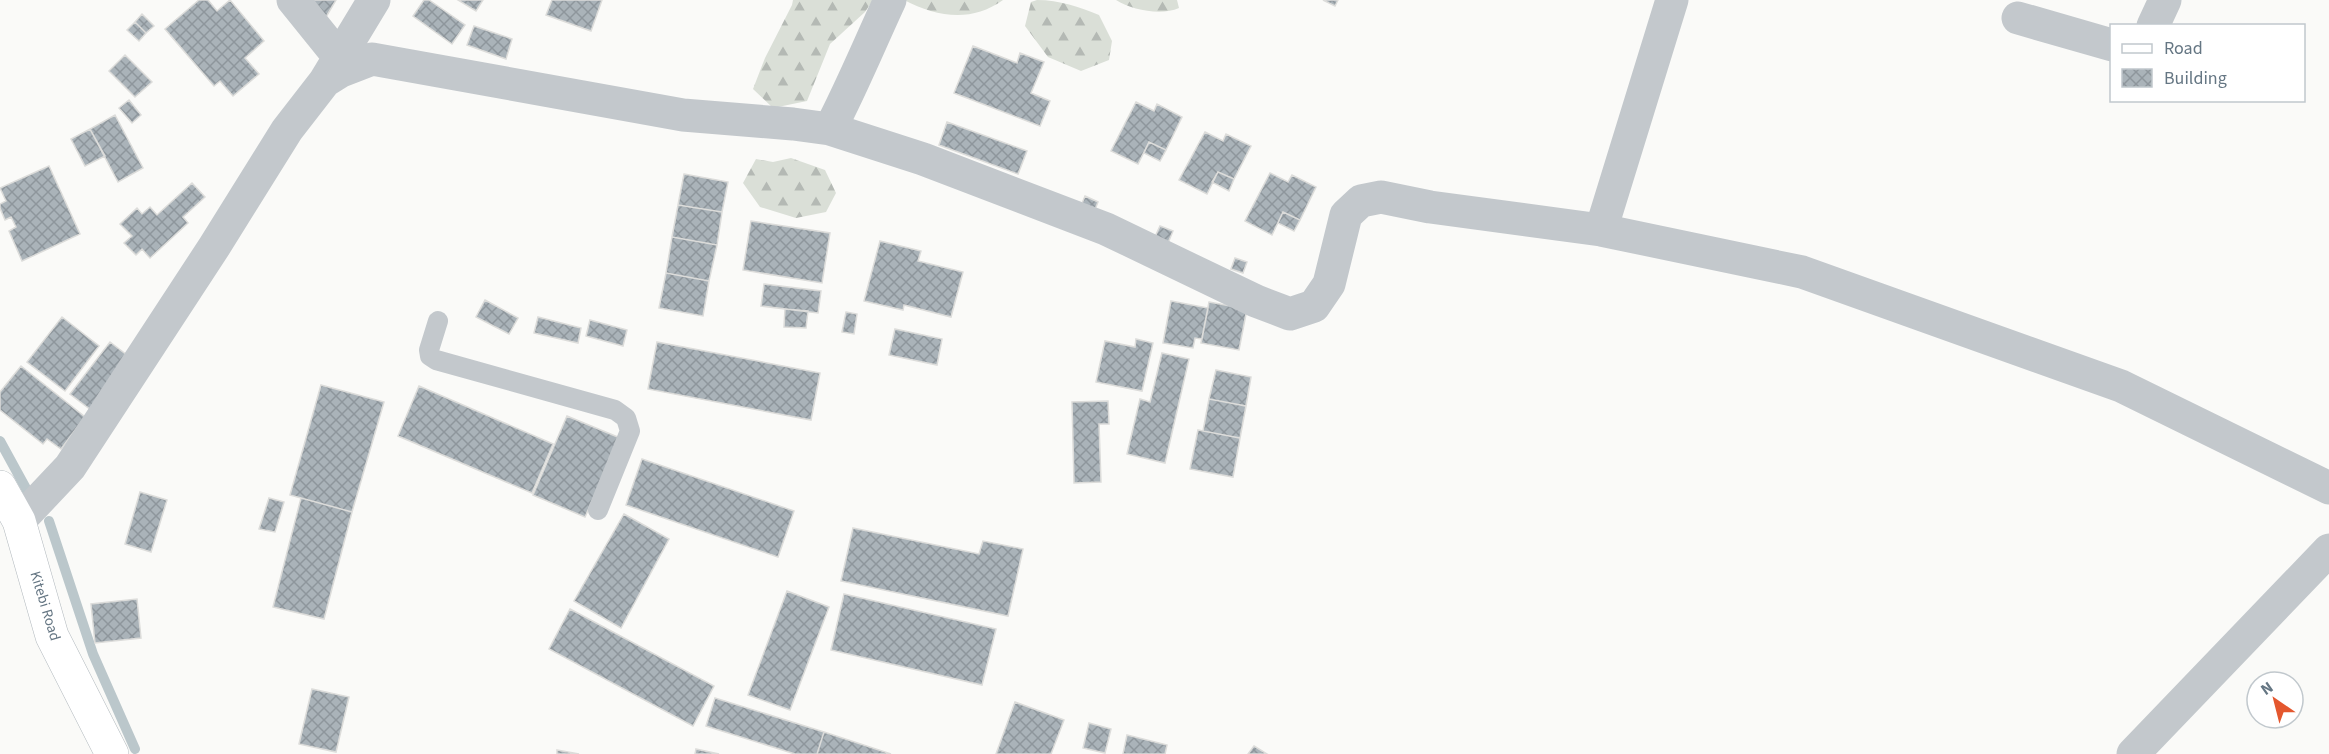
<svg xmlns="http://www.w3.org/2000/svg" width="2329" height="754" font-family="'Source Sans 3',sans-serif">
  <defs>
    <pattern id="forest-firs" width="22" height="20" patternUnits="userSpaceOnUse" patternTransform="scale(1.5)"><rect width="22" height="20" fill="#dadfd7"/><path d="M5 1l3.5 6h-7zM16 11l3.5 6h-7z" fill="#b4b9b4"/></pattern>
    <pattern id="building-cross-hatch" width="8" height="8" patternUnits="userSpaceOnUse" patternTransform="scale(1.5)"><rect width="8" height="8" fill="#aab3b9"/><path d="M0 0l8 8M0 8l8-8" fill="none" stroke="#8e969c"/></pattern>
  </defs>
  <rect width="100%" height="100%" fill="#fafaf8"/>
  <path fill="url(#forest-firs)" d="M793 0H873L865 12 830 44 807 101 773 108 753 89 765 58 792 5Z
    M904 0H1003C971 23 937 17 904 0Z
    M1037 0C1060 0 1079 7 1099 15L1112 41 1109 60 1081 71 1048 57 1025 26 1031 2Z
    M1116 0H1177L1179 8C1161 16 1132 10 1116 0Z
    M791 158 825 170 836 193 826 212 796 218 760 207 743 183 756 159 773 162Z"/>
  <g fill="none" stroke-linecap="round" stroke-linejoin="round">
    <path stroke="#bbc7cb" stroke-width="10" d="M0 441 29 494
      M49 521 93 654 135 749"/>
  </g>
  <path fill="url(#building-cross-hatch)" stroke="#dcdcda" stroke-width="1.5" d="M199 0H208L217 11 230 0 264 41 245 58 259 74 233 96 220 81 214 86 165 29Z
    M310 0H336L326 17Z
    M424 0H429L465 25 452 44 413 16Z
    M458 0H483L476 11Z
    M552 0H602L591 31 546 15Z
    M1323 0H1338L1335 6Z
    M142 14 154 26 146 33 135 22Z
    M135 22 146 33 139 41 127 30Z
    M474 26 512 39 506 59 467 45Z
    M973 46 1017 63 1020 53 1044 62 1031 93 1050 101 1040 126 954 93Z
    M125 55 152 82 135 97 109 71Z
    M129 100 141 115 132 123 119 108Z
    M1136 102 1154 111 1157 104 1182 117 1166 150 1149 142 1138 164 1111 151Z
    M115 115 143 168 118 182 90 129Z
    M947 122 1027 151 1018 174 939 145Z
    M90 129 105 156 85 166 71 139Z
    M1205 132 1223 141 1226 134 1251 146 1234 179 1218 172 1207 194 1179 180Z
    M1149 142 1166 150 1160 161 1144 153Z
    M49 166 80 234 22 261 9 231 16 227 11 217 5 220 0 208V204L6 201 0 188Z
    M1218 172 1234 179 1229 191 1212 182Z
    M1270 173 1288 182 1292 175 1316 187 1300 220 1283 212 1272 235 1245 221Z
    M684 174 728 182 722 212 678 205Z
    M192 183 205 197 183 217 188 223 150 258 142 249 136 255 124 243 132 236 120 224 137 208 142 214 150 207 157 215Z
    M1085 196 1098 202 1094 212 1081 206Z
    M678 205 722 212 717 245 672 237Z
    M1283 212 1300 220 1294 231 1278 223Z
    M751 221 830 233 822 283 743 270Z
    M1160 226 1173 231 1168 243 1155 237Z
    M672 237 717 245 709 281 666 273Z
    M880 241 921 251 918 261 963 272 951 317 904 305 903 310 864 301Z
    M1235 258 1247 262 1243 273 1231 269Z
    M666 273 709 281 703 316 659 308Z
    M764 284 821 291 818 313 761 306Z
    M485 300 518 318 509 334 476 317Z
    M1171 301 1208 308 1202 339 1195 338 1193 348 1163 343Z
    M1209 302 1247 309 1239 350 1201 343Z
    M785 309 808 311 806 328 784 327Z
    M846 312 857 314 854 334 842 332Z
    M62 317 99 346 65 391 27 362Z
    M538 317 581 328 578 343 534 333Z
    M590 320 627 330 623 346 586 336Z
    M895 329 942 339 937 365 889 355Z
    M1136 339 1153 343 1142 391 1096 382 1105 341 1135 347Z
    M110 342 132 359 91 410 70 394Z
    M657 342 820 373 811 420 648 389Z
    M1162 353 1189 359 1165 463 1127 454 1140 399 1150 402Z
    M21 366 85 417 61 449 47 439 43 444 0 410V392Z
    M1216 370 1251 377 1246 406 1209 399Z
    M321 385 384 402 352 512 290 495Z
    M419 386 553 444 532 493 398 436Z
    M1209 399 1246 406 1240 438 1203 431Z
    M1108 401 1109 424H1099L1101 482 1074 483 1072 402Z
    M567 416 620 438 585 517 533 495Z
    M1198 430 1240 438 1233 477 1190 469Z
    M642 459 794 511 778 557 626 505Z
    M140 492 167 500 151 552 125 544Z
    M269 498 284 502 275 532 259 529Z
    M301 498 352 512 324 619 273 607Z
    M624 514 669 539 621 628 574 601Z
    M853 528 979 554 983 541 1023 549 1008 616 841 581Z
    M787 591 829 607 790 710 748 695Z
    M844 594 996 629 982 685 831 650Z
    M137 599 141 638 95 643 91 604Z
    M570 609 714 686 693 726 549 649Z
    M312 689 349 697 336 752 299 744Z
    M715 698 824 732 817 754H795L706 726Z
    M1015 702 1064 720 1051 754H996Z
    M1089 723 1111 729 1105 753 1083 748Z
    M824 732 891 754H817Z
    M1127 735 1167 745 1165 754H1123Z
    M1254 746 1267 754H1248Z
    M696 749 719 754H695Z
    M557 750 579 754H557Z"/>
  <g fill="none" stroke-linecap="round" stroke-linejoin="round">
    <g stroke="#b3babf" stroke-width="34">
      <path id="secondary" d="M0 487 19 521 52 636 112 754"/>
    </g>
    <path stroke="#c3c8cc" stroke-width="20" d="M438 321 429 350 430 356 436 360 615 410 626 418 630 431 598 510"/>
    <path stroke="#c3c8cc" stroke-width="33" d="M293 0 339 57
      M2018 18 2112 45
      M2153 26 2165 0
      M325 81 374 0
      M830 129 923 159 1106 229 1256 301 1290 314 1314 306 1329 284 1346 215 1361 201 1381 197 1430 207 1601 230 1802 272 2121 386 2329 488
      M1601 230 1672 0
      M19 521 70 467 214 247 287 130 325 81 341 71 372 59 683 115 793 124 830 129C852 87 870 43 890 0
      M2133 754 2329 550"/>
    <use href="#secondary" stroke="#fff" stroke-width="33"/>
  </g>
  <g text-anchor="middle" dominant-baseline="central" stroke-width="6" stroke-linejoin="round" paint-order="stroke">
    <g font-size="15" fill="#657683" stroke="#fff">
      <text transform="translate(45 606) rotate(73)">Kitebi Road</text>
    </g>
  </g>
  <rect x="2110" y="24" width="195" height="78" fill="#ffffff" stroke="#c1c8cd" stroke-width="1.5"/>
  <rect x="2122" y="44" width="30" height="9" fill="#ffffff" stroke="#c1c8cd" stroke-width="1.5"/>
  <text x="2164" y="54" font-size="18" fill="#657683">Road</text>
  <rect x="2122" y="69" width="30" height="18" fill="url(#building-cross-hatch)" stroke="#c1c8cd" stroke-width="1.5"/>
  <text x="2164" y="84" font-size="18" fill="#657683">Building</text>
  <g transform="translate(2275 700) rotate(325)"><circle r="28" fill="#ffffff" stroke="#c1c8cd" stroke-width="1.5"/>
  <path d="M0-4.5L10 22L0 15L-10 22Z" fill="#e4572e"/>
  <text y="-9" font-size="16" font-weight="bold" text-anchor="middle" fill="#657683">N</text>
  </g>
</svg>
